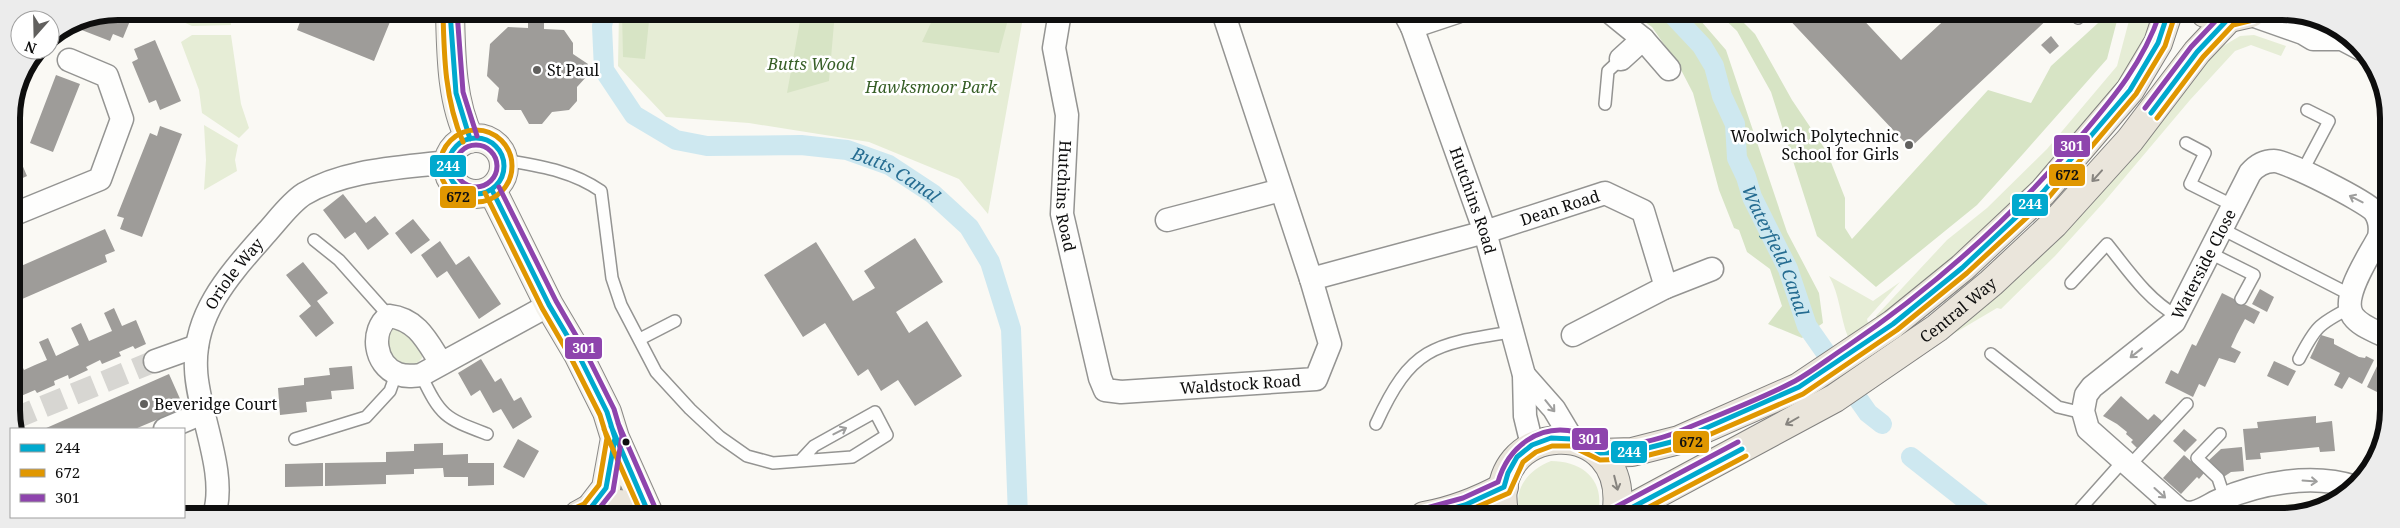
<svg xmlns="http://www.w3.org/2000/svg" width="2400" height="528" font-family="'Noto Serif',serif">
  <rect width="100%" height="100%" fill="#faf9f4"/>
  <path fill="#e6edd6" d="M175 11H229L231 25 192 26 179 20Z
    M619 12H1024L988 214 959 179 869 142 749 123 666 117 618 66Z
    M2131 13H2157L2154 25 2116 90 2001 220 1879 320 1876 316 1947 240 1987 208 2047 149 2117 66Z
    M192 35H231L241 104 249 128 239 138 202 113 199 90 181 42Z
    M2254 35 2286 46 2281 56 2251 45 2235 51 2190 100 2104 202 2055 256 2001 309 1997 308 1953 334 1949 329 2168 105 2218 49 2240 36Z
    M204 125 238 145 235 160 237 171 204 190 206 160Z
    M1829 276 1873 301 1900 282 1867 319 1868 323 1848 337C1840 317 1840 295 1829 276Z
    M401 327 422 352V358L414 367 396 364 383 336 387 328Z
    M1551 461C1584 461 1607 482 1597 516H1521C1511 490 1528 470 1551 461Z
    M2310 503 2318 505 2289 517 2236 516 2279 505Z"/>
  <path fill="#d7e4c5" d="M622 12H650L645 59 623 57Z
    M797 12H835L829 81 787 93 800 21Z
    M936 12H1010L999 53 922 42Z
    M1632 13H1694L1726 50 1787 232 1819 293 1823 323 1802 338 1768 324 1782 306 1770 269 1747 252 1739 230 1734 228 1719 190 1693 93 1679 66 1652 27Z
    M1718 13H1734L1755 34 1792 100 1827 152 1845 198V228L1852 239 1988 90 2031 103 2051 66 2109 13H2119L2107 59 2023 154 1977 205 1876 287 1817 236 1771 92 1737 31Z"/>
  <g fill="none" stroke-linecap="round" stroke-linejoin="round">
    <g stroke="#cee8f0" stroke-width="20">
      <path id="s1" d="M605 12 602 26 604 70 634 115 676 140 707 146 801 145 847 150 889 165 933 194 969 227 990 262 1011 329 1018 516"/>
      <path id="s2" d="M1671 13 1702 46 1714 66 1722 96 1735 124 1737 158 1746 177 1752 197 1788 269 1807 326 1868 413 1882 424"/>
      <path d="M1911 457 1986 516"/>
    </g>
  </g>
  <path fill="#9e9c99" d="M118 11 132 16 123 38 113 34 110 41 79 29 83 18Z
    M304 11 394 12 374 61 297 30Z
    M528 12H544V29L564 30 573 43V54L588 64 587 76 577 87V101L569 110 552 112 542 124H529L521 110H505L497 101 499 88 487 76 490 44 508 27 528 28Z
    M1783 13H1857L1901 60 1952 13H2054L1910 148Z
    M2051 36 2059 46 2050 54 2041 45Z
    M155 40 181 101 160 110 156 100 149 103 132 62 138 59 134 49Z
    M56 75 80 84 53 152 30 143Z
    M160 126 182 134 142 237 120 229 124 218 117 216 150 133 157 136Z
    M18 155 27 176 12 183V158Z
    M343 194 366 223 375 216 389 234 368 250 355 232 345 239 323 210Z
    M413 219 430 240 411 254 395 233Z
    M105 229 115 251 105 255 107 262 13 303 12 270Z
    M915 238 943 282 896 312 909 333 927 321 962 376 915 406 898 380 881 391 868 369 858 376 825 323 803 337 764 275 816 242 853 301 875 288 864 271Z
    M440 241 456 265 469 256 501 304 479 319 447 271 437 278 421 255Z
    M303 262 328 293 317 301 334 323 316 337 299 316 311 306 286 275Z
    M2260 289 2274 297 2267 312 2252 304Z
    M2222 293 2260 312 2254 324 2245 319 2237 334 2231 347 2241 352 2235 363 2219 358 2205 387 2199 384 2193 397 2165 383 2171 370 2178 374 2192 344 2196 346Z
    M114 308 122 326 136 320 146 344 135 349 133 346 119 352 121 356 102 364 100 360 86 367 88 370 69 379 68 375 54 381 55 385 37 393 35 390 21 396 23 400 13 404V353L15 352 24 370 35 365 47 360 39 342 48 338 56 356 79 345 71 328 81 323 89 341 112 331 104 313Z
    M2321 335 2334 339V344L2359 357 2365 358 2366 356 2374 360 2362 384 2349 377 2342 389 2334 385 2340 373 2310 358Z
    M481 359 495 382 501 378 514 401 521 397 532 417 513 429 501 409 493 413 480 390 471 396 458 373Z
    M2274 361 2296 371 2288 386 2267 376Z
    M2379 362 2387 366V397L2367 387Z
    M352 366 354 389 331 391 332 399 306 402 307 412 280 415 278 388 304 385V378L330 375 329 368Z
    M169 374 181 401 184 400 187 407 135 429H44Z
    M2121 396 2148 420 2154 414 2162 421 2137 448 2131 442 2133 440 2126 434 2127 432 2117 424 2103 416Z
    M2316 416V423L2332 421 2335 451 2320 452 2319 447 2260 453 2261 459 2246 460 2243 429 2258 428 2257 422Z
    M2184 429 2197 440 2185 452 2173 441Z
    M518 439 539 451 524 478 503 467Z
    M443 443V455L468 454V463H494V485L468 486V477H444L443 468 414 469V474L386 475V484L325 486V463L386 462V452L414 451V444Z
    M2242 447 2244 471 2231 472 2222 478 2208 461 2221 449Z
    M2184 455 2204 473 2199 479 2197 477 2181 494 2163 478Z
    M323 463V486L285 487V464Z"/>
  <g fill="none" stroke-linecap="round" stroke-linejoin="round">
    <path stroke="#d7d6d2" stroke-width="22" stroke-dasharray="22 11" stroke-linecap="butt" d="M13 419 155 361"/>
    <g stroke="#949492" stroke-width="14">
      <path id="lane" d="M513 12H514
        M2074 13 2078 18
        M1605 104 1608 71 1621 59
        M2186 143 2205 153 2190 184 2234 206
        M504 160C538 166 571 170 601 191L612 278 621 305 656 372 690 409 720 437 747 456 773 463 852 457 887 435 875 412 814 446 801 460
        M2302 172 2329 121 2307 110
        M2222 229 2351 295
        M314 240 339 260 389 316
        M2210 253 2254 275 2241 299
        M2071 283 2107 244C2128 270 2147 299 2177 316
        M640 339 675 321
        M1991 354 2058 407 2083 413
        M2299 359C2315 328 2318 324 2350 308
        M421 375C441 417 445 418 487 434
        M1376 424C1411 347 1433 344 1512 332
        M2220 434 2197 458 2218 478 2225 499
        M295 439 366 417 390 391 396 374
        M2130 465 2187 404
        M2074 516 2124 460"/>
    </g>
    <g stroke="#949492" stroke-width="25">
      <g id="street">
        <path id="s3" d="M1060 12 1054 48 1067 115 1062 214 1100 378 1105 390 1121 392 1316 379 1330 344 1311 279"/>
        <path id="s4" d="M1223 12 1311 279 1485 232 1605 193 1643 211 1666 287 1573 335"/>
        <path d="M1404 12 1412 27 1457 12"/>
        <path d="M1611 13 1643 39 1669 69"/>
        <path d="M2249 14 2303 33 2313 39H2342L2361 49"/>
        <path id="s5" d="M1412 27 1485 232 1524 375 1525 416 1532 445"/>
        <path d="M1621 59 1643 39"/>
        <path d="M12 215 100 179 122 119 107 76 69 60"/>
        <path d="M1167 220 1281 190"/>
        <path d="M1666 287 1712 269"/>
        <path d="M155 361 197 346"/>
        <path d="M441 363C427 341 417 319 389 316 370 330 374 365 398 374 406 377 413 376 421 375L549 305"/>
        <path d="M1524 375 1554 409 1572 439"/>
        <path d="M165 429 205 412"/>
        <path id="s6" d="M2355 487C2312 473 2258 483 2218 501 2205 507 2191 519 2178 509L2088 429 2083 411 2086 395 2092 387 2174 322 2250 173C2256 166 2264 161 2274 161 2287 161 2365 201 2374 211 2380 219 2381 227 2379 237 2370 255 2340 297 2353 316 2361 327 2376 331 2387 337"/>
        <path id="s7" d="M214 515C228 473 197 411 196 369 193 312 232 272 267 232 278 220 290 203 304 194 346 169 401 168 448 162"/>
      </g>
    </g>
    <g stroke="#8b8a88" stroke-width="30">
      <path id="secondary" d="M450 12C451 52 451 102 470 139
        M448 166a28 28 0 1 1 56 0a28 28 0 1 1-56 0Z
        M492 190 549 305 578 354 607 412 615 438 649 514
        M589 510 606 488 615 438"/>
    </g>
    <g stroke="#82817f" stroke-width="30">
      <g id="primary">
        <path d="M2205 13 2229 18 2251 13"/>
        <path d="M1600 453 1632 452 1679 440 1799 387 1893 324 1962 268 2043 192 2130 90 2158 43 2168 13"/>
        <path d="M578 515C601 500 628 500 650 515"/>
        <path d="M1424 516C1453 511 1478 501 1504 487"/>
        <path d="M1505 516C1481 420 1634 409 1616 516"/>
        <path id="s8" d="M1616 516 1835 398 1937 328 1991 283 2054 224 2130 140 2197 52 2229 18"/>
      </g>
    </g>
    <use href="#lane" stroke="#fefefd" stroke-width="11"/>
    <use href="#street" stroke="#fefefd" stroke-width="22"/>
    <use href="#secondary" stroke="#f4f2eb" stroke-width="28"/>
    <use href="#primary" stroke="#eae5db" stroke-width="28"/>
    <g stroke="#fff" stroke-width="9">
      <path id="bus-1" d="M450 12 456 93 470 139
        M2151 113 2197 52 2229 18 2250 13
        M448 166a28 28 0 1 1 56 0a28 28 0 1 1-56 0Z
        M492 190 549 305 578 354 607 412 615 438 606 488 589 510 578 515
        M611 426 649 514
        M1425 516 1465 505 1504 487 1508 473 1517 457 1532 445 1551 438 1572 439 1583 442 1600 453 1632 452 1679 440 1799 387 1893 324 1962 268 2043 192 2130 90 2158 43 2168 13
        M1616 516 1742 449"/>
    </g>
    <g stroke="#fff" stroke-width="9">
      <path id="bus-2" d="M443 12C444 57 445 100 463 142
        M2157 118 2203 57 2233 25 2253 20
        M440 166a36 36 0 1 1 72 0a36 36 0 1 1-72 0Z
        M485 193 542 308 571 358 600 415 607 438 599 485 584 504 575 508
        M604 429 642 515
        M1456 516 1509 493 1523 462 1536 452 1552 446H1571L1600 460 1633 459 1681 447 1803 394 1897 330 1967 273 2049 197 2136 94 2165 46 2175 15
        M1632 516 1746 456"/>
    </g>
    <g stroke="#fff" stroke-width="9">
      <path id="bus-3" d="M457 12 463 92 477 136
        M2145 108 2191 47 2223 13
        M455 166a21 21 0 1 1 42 0a21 21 0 1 1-42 0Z
        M499 187 556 301 585 351 614 409 622 436 613 491 594 515
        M618 423 657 512
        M1423 509 1463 498 1498 482C1508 447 1539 423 1576 432 1586 435 1594 444 1603 445 1623 449 1661 439 1680 431 1718 415 1759 400 1795 381 1813 371 1829 358 1846 347 1935 287 2011 218 2081 136 2114 97 2143 63 2160 13
        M1612 509 1738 442"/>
    </g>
    <use href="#bus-1" stroke="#00a9ce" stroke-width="5"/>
    <use href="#bus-2" stroke="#e09701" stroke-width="5"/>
    <use href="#bus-3" stroke="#8e44ad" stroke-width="5"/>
  </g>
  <defs><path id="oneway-shaft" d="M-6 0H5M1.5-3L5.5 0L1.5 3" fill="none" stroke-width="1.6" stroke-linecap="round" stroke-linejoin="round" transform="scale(1.25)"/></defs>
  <g stroke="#87847f">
    <use href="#oneway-shaft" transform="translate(2097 176) rotate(132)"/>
    <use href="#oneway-shaft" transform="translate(1792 421) rotate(150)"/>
    <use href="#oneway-shaft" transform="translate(1616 483) rotate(76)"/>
  </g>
  <g stroke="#9e9e9d">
    <use href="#oneway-shaft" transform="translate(2356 199) rotate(-153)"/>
    <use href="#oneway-shaft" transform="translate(2136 353) rotate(142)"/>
    <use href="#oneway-shaft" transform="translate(1550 406) rotate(51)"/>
    <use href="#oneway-shaft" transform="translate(840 431) rotate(-27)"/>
    <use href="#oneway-shaft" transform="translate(2310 481) rotate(4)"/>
    <use href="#oneway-shaft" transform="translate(2160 493) rotate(42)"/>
  </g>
  <g fill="#61605e" stroke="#fff" stroke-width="2">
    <circle cx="537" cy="70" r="5"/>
    <circle cx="1909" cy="145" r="5"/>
    <circle cx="144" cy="404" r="5"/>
  </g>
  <circle fill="#0e0e0e" stroke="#fff" stroke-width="2" cx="626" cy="442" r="4.5"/>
  <g text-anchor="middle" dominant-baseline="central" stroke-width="5" stroke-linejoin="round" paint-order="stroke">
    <g font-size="16" font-style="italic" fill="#365e26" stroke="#fff">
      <text x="811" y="64">Butts Wood</text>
      <text x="931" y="87">Hawksmoor Park</text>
    </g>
    <g font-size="16" fill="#0e0e0e" stroke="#fff" text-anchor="start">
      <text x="547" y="70">St Paul</text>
      <text x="1899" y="136" text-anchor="end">Woolwich Polytechnic<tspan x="1899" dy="18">School for Girls</tspan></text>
      <text x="154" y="404">Beveridge Court</text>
    </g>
    <g font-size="16" fill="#0e0e0e" stroke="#fff">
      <text stroke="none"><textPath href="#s3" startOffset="186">Hutchins Road</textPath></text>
      <text stroke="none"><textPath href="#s5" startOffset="184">Hutchins Road</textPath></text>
      <text stroke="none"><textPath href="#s4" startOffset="540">Dean Road</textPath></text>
      <text stroke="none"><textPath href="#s6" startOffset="519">Waterside Close</textPath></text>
      <text stroke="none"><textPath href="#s7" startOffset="254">Oriole Way</textPath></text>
      <text stroke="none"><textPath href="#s8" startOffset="400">Central Way</textPath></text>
      <text stroke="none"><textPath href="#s3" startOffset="521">Waldstock Road</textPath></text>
    </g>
    <g font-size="18" font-style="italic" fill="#256c91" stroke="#fff">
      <text stroke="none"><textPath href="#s1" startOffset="388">Butts Canal</textPath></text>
      <text stroke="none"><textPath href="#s2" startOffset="265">Waterfield Canal</textPath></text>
    </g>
  </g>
  <path d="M0 0H2400V528H0ZM118 20H2282A98 98 0 0 1 2380 118V410A98 98 0 0 1 2282 508H118A98 98 0 0 1 20 410V118A98 98 0 0 1 118 20Z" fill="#ececec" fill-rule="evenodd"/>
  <path fill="none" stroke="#0e0e0e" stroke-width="6" d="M118 20H2282A98 98 0 0 1 2380 118V410A98 98 0 0 1 2282 508H118A98 98 0 0 1 20 410V118A98 98 0 0 1 118 20Z"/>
  <g stroke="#fff" stroke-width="2">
    <rect x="2053" y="134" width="38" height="24" rx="5" fill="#8e44ad"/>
    <rect x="429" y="154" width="38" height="24" rx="5" fill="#00a9ce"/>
    <rect x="2048" y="163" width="38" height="24" rx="5" fill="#e09701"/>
    <rect x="439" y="185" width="38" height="24" rx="5" fill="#e09701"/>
    <rect x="2011" y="193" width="38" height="24" rx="5" fill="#00a9ce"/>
    <rect x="564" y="336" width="39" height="24" rx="5" fill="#8e44ad"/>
    <rect x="1571" y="427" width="38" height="24" rx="5" fill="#8e44ad"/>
    <rect x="1672" y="430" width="38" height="24" rx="5" fill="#e09701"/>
    <rect x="1610" y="440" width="38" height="24" rx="5" fill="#00a9ce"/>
  </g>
  <g font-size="14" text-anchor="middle" font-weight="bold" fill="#fff">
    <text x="2072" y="151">301</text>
    <text x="448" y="171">244</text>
    <text x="2030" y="209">244</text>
    <text x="584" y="353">301</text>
    <text x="1590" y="444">301</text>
    <text x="1629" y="457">244</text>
  </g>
  <g font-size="14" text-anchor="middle" font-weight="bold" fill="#111">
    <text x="2067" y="180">672</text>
    <text x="458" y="202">672</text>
    <text x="1691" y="447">672</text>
  </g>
  <rect x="10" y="428" width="175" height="90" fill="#ffffff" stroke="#9f9f9f"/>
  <rect x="20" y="444" width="25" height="8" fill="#00a9ce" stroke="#9f9f9f"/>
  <text x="55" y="453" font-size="15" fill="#0e0e0e">244</text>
  <rect x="20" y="469" width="25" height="8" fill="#e09701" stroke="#9f9f9f"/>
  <text x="55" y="478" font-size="15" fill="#0e0e0e">672</text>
  <rect x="20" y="494" width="25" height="8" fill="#8e44ad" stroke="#9f9f9f"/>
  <text x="55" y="503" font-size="15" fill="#0e0e0e">301</text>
  <g transform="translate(35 35) rotate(200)"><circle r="24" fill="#ffffff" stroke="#9f9f9f"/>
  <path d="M0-4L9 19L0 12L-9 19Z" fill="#61605e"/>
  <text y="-8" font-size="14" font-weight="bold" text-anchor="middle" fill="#0e0e0e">N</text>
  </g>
</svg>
